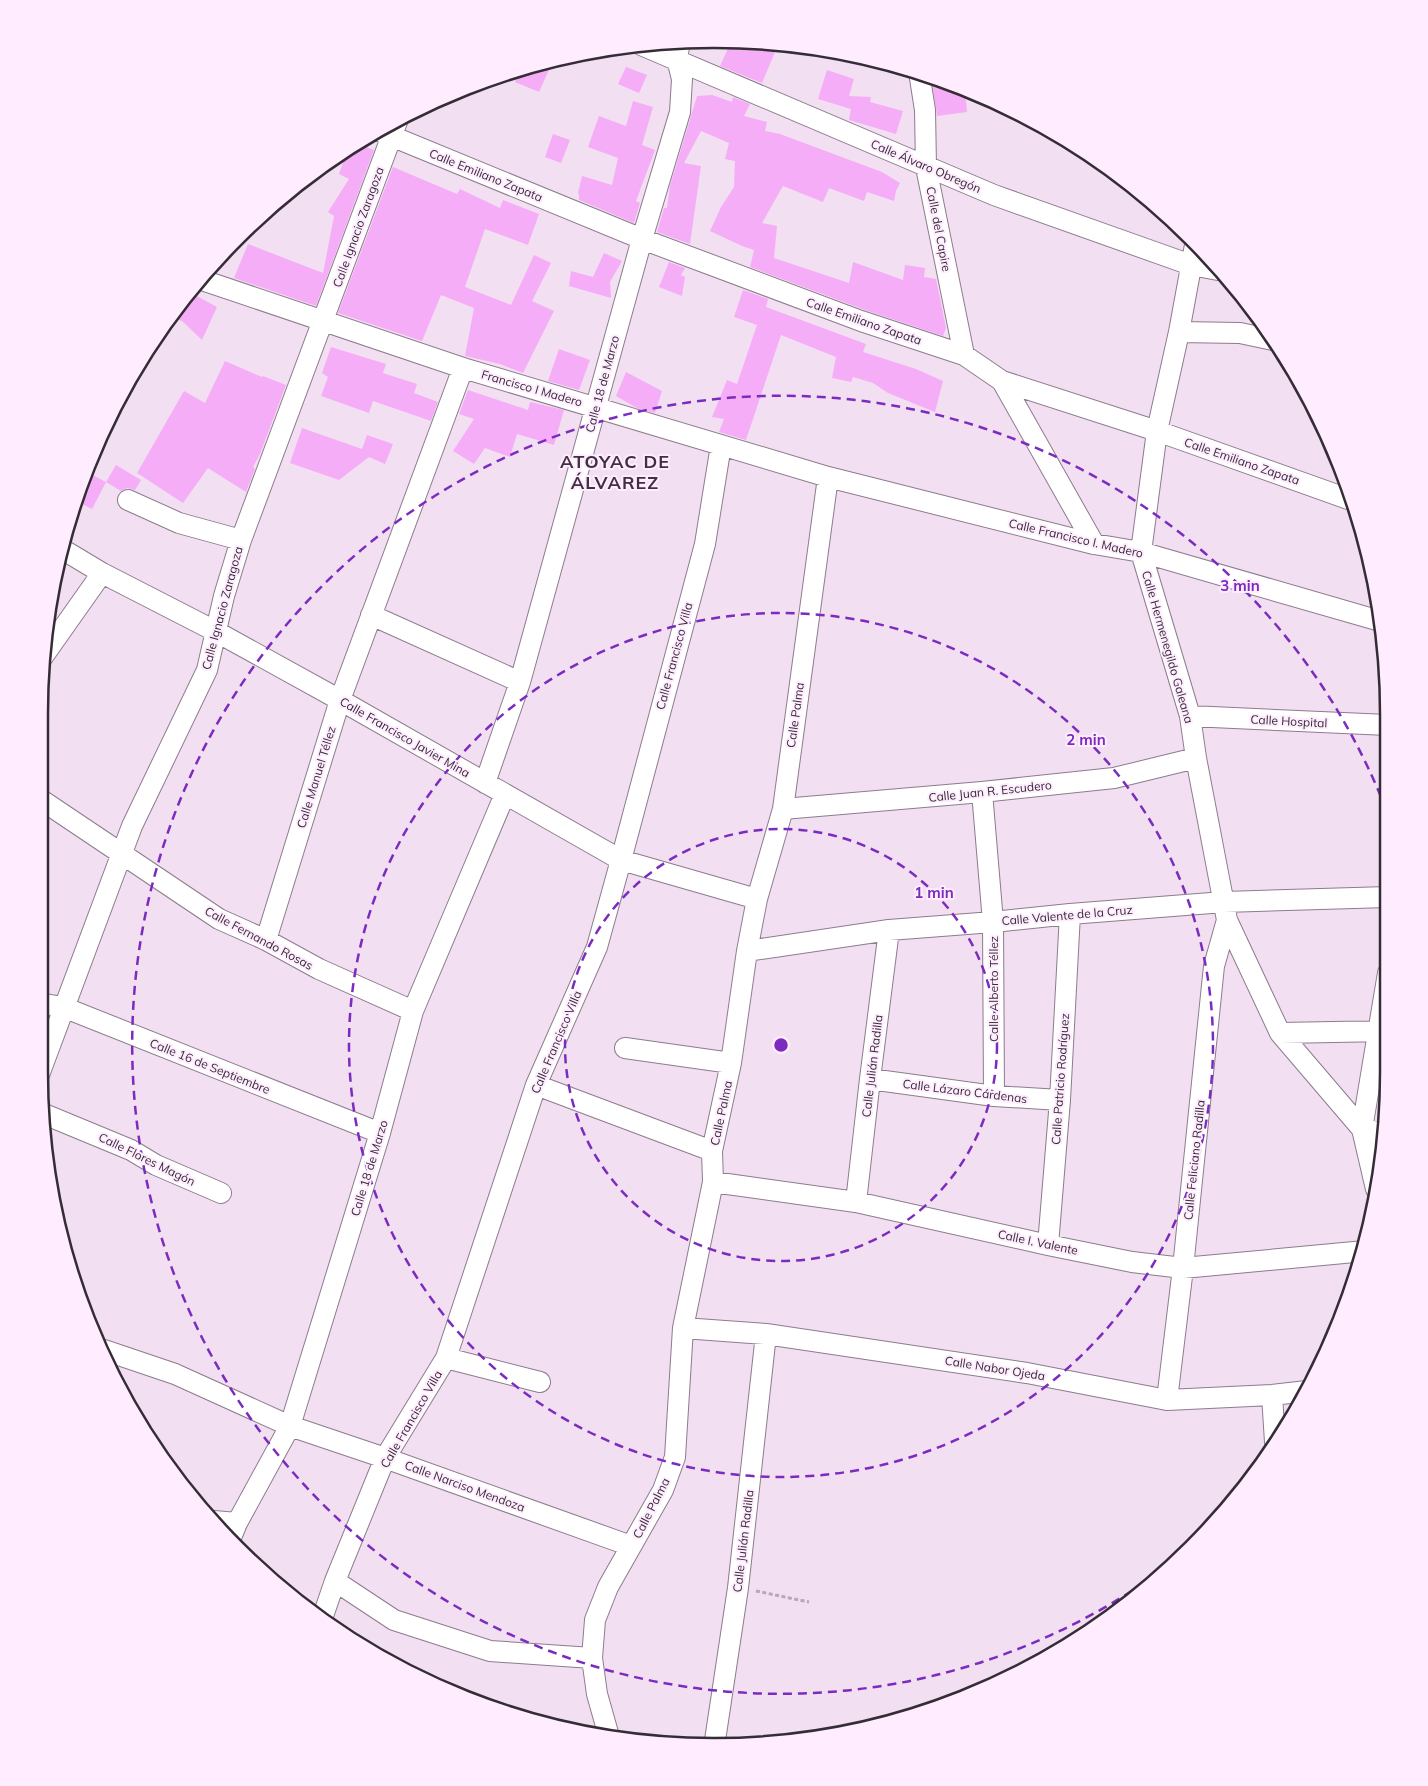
<svg xmlns="http://www.w3.org/2000/svg" width="1428" height="1786" font-family="Mulish,sans-serif">
  <rect width="100%" height="100%" fill="#f2dff2"/>
  <path fill="#f6adf8" d="M731 42 762 43 775 52 762 83 720 66Z
    M554 59 539 92 515 82 521 69 539 62Z
    M626 67 647 75 639 93 618 84Z
    M827 70 854 79 849 96 871 97 870 102 903 111 896 134 849 120 851 109 818 99Z
    M931 75 965 90 967 112 937 116Z
    M712 95 732 102 733 97 750 104 744 116 767 122 765 131 780 134 882 172 900 183 896 191 894 201 867 192 864 201 829 188 823 202 783 186 762 223 777 226 774 258 849 283 853 262 903 280 905 265 925 268 924 277 936 279 946 328 943 336 865 310 750 267 754 250 742 246 710 231 721 207 734 187 735 161 725 159 729 143 701 131 684 163 701 166 690 244 657 232 664 208H667L670 186 697 96Z
    M633 101 653 107 642 145 655 150 636 201 640 203 634 223 579 200V194L578 193 582 176 612 185 618 158 588 147 599 116 626 126Z
    M553 134 570 140 561 163 545 157Z
    M358 144 374 150 316 306 234 278 248 244 323 273 334 216 328 212 349 179 339 174 347 151Z
    M393 167 457 194 460 189 500 208 503 200 539 214 528 245 485 229 465 287 511 305 534 255 551 263 532 301 554 311 523 373 500 364 465 356 474 308 441 295 422 341 338 313Z
    M604 253 622 261 610 282 611 298 569 286 571 271 593 277Z
    M669 262 685 268 681 275 685 277 682 296 659 287Z
    M743 290 768 299 766 307 866 344 863 352 916 369 943 381 935 412 888 393 873 383 853 377 851 382 832 378 836 357 781 335 746 440 719 432 724 419 712 417 727 380 737 384 757 325 734 317Z
    M187 295 194 299 195 295 217 307 202 340 182 321 171 318Z
    M331 347 386 364 383 373 417 384 414 393 438 402 431 421 373 401 369 413 321 396 328 377 322 373Z
    M559 349 590 360 579 390 548 381Z
    M225 361 262 377 263 376 286 385 260 454 253 467 255 469 246 492 208 468 183 503 137 473 184 391 205 403Z
    M626 372 662 391 655 413 637 408 616 396Z
    M468 390 528 410 530 402 564 410 554 445 517 434 510 457 485 448 474 464 453 451 474 419 459 414Z
    M302 428 362 449 367 435 393 444 385 464 369 457 339 480 290 463Z
    M116 465 141 480 135 490 127 488 121 491 106 482Z
    M85 471 106 482 92 509 76 501Z"/>
  <g fill="none" stroke-linecap="round" stroke-linejoin="round">
    <g stroke="#8d7c8d" stroke-width="22">
      <path id="street" d="M641 45 994 195 1191 265 1218 270
        M919 72 925 110 926 167 964 355
        M379 131 642 239 861 321 964 355 1002 381 1157 431 1351 500
        M1195 245 1179 332 1157 431 1141 552 1190 716 1196 758 1227 920 1280 1033 1362 1129
        M199 279 463 368 828 477 1094 544 1141 552 1380 621
        M1179 332 1240 333 1273 340
        M1002 381 1094 544
        M128 500 179 523 241 540
        M62 549 102 573 215 631 340 700 621 860 757 899
        M371 615 520 682
        M42 658 102 573
        M1190 716 1388 725
        M485 783 520 682 642 239 680 112 682 79 677 59 680 41
        M982 792 993 922 994 1096
        M40 799 219 919 266 940 319 969 413 1011
        M783 809 982 792 1114 778 1196 758
        M266 940 340 700 463 368
        M747 951 889 930 993 922 1070 914 1224 902 1388 897
        M39 1003 63 1007 380 1133
        M1280 1033 1388 1031
        M625 1048 731 1063
        M39 1075 132 826 207 670 224 596 241 540 398 119
        M870 1079 994 1096 1060 1100
        M536 1085 712 1151
        M44 1114 131 1150 156 1165 221 1193
        M1362 1129 1385 1133
        M713 1182 856 1202 1048 1245 1132 1262 1183 1268 1365 1251
        M1376 1189 1362 1129 1388 973
        M856 1202 870 1079 889 930
        M1048 1245 1060 1100 1070 914
        M683 1328 766 1334 1027 1373 1167 1400 1272 1395 1307 1391
        M104 1350 175 1374 290 1426 385 1458 631 1546
        M446 1358 540 1382
        M1272 1395 1275 1442
        M1167 1400 1183 1268 1214 966 1227 920
        M214 1521 237 1523
        M230 1540 237 1523 290 1426 380 1133 413 1011 505 794
        M335 1581 394 1620 490 1651 592 1658
        M323 1616 335 1581 385 1458 446 1358 536 1085 597 947 621 860 705 544 721 445
        M608 1733 597 1694 592 1658 595 1620 608 1587 663 1490 675 1457 683 1328 713 1182 712 1151 731 1063 747 951 757 899 783 809 828 477
        M714 1747 738 1588 766 1334"/>
    </g>
    <path stroke="#b7a7b7" stroke-width="3" stroke-dasharray="4 2.5" stroke-linecap="butt" d="M756 1591 809 1602"/>
    <use href="#street" stroke="#fff" stroke-width="20"/>
  </g>
  <g fill="none" stroke="#7b2cbf" stroke-width="2.5" stroke-dasharray="9 6">
    <circle cx="781" cy="1045" r="216"/>
    <circle cx="781" cy="1045" r="432"/>
    <path d="M1181 1556A649 649 0 1 1 1387 812"/>
  </g>
  <g text-anchor="middle" dominant-baseline="central" stroke-width="4" stroke-linejoin="round" paint-order="stroke">
    <g font-size="12" fill="#352d35" stroke="#ffecff">
      <text transform="translate(926 166) rotate(23)">Calle Álvaro Obregón</text>
      <text transform="translate(486 175) rotate(22)">Calle Emiliano Zapata</text>
      <text transform="translate(358 227) rotate(-70)">Calle Ignacio Zaragoza</text>
      <text transform="translate(939 229) rotate(79)">Calle del Capire</text>
      <text transform="translate(864 321) rotate(19)">Calle Emiliano Zapata</text>
      <text transform="translate(602 384) rotate(-75)">Calle 18 de Marzo</text>
      <text transform="translate(532 388) rotate(16)">Francisco I Madero</text>
      <text transform="translate(1242 461) rotate(19)">Calle Emiliano Zapata</text>
      <text transform="translate(1076 538) rotate(13)">Calle Francisco I. Madero</text>
      <text transform="translate(222 608) rotate(-75)">Calle Ignacio Zaragoza</text>
      <text transform="translate(1168 647) rotate(74)">Calle Hermenegildo Galeana</text>
      <text transform="translate(674 656) rotate(-75)">Calle Francisco Villa</text>
      <text transform="translate(795 715) rotate(-82)">Calle Palma</text>
      <text transform="translate(1289 721) rotate(3)">Calle Hospital</text>
      <text transform="translate(405 737) rotate(30)">Calle Francisco Javier Mina</text>
      <text transform="translate(316 777) rotate(-73)">Calle Manuel Téllez</text>
      <text transform="translate(990 791) rotate(-6)">Calle Juan R. Escudero</text>
      <text transform="translate(1067 915) rotate(-5)">Calle Valente de la Cruz</text>
      <text transform="translate(259 938) rotate(28)">Calle Fernando Rosas</text>
      <text transform="translate(993 989) rotate(-90)">Calle Alberto Téllez</text>
      <text transform="translate(556 1042) rotate(-67)">Calle Francisco Villa</text>
      <text transform="translate(210 1066) rotate(22)">Calle 16 de Septiembre</text>
      <text transform="translate(872 1066) rotate(-83)">Calle Julián Radilla</text>
      <text transform="translate(1060 1079) rotate(-86)">Calle Patricio Rodríguez</text>
      <text transform="translate(965 1091) rotate(7)">Calle Lázaro Cárdenas</text>
      <text transform="translate(721 1113) rotate(-78)">Calle Palma</text>
      <text transform="translate(147 1159) rotate(26)">Calle Flores Magón</text>
      <text transform="translate(1194 1160) rotate(-84)">Calle Feliciano Radilla</text>
      <text transform="translate(369 1168) rotate(-73)">Calle 18 de Marzo</text>
      <text transform="translate(1038 1242) rotate(12)">Calle I. Valente</text>
      <text transform="translate(995 1368) rotate(9)">Calle Nabor Ojeda</text>
      <text transform="translate(411 1419) rotate(-60)">Calle Francisco Villa</text>
      <text transform="translate(465 1486) rotate(20)">Calle Narciso Mendoza</text>
      <text transform="translate(651 1508) rotate(-63)">Calle Palma</text>
      <text transform="translate(743 1541) rotate(-83)">Calle Julián Radilla</text>
    </g>
    <g font-size="18" font-weight="bold" letter-spacing="1" fill="#403140" stroke="#ffecff">
      <text x="615" y="461">ATOYAC DE<tspan x="615" dy="21">ÁLVAREZ</tspan></text>
    </g>
  </g>
  <path d="M0 0H1428V1786H0ZM714 48H714A666 666 0 0 1 1380 714V1072A666 666 0 0 1 714 1738H714A666 666 0 0 1 48 1072V714A666 666 0 0 1 714 48Z" fill="#ffecff" fill-rule="evenodd"/>
  <path fill="none" stroke="#352d35" stroke-width="2.5" d="M714 48H714A666 666 0 0 1 1380 714V1072A666 666 0 0 1 714 1738H714A666 666 0 0 1 48 1072V714A666 666 0 0 1 714 48Z"/>
  <circle cx="781" cy="1045" r="8" fill="#7b2cbf" stroke="#ffecff" stroke-width="2.5"/>
  <g font-size="15" text-anchor="middle" font-weight="bold" fill="#7b2cbf" stroke="#ffecff" stroke-width="4" stroke-linejoin="round" paint-order="stroke">
    <text x="1240" y="591">3 min</text>
    <text x="1086" y="745">2 min</text>
    <text x="934" y="898">1 min</text>
  </g>
</svg>
